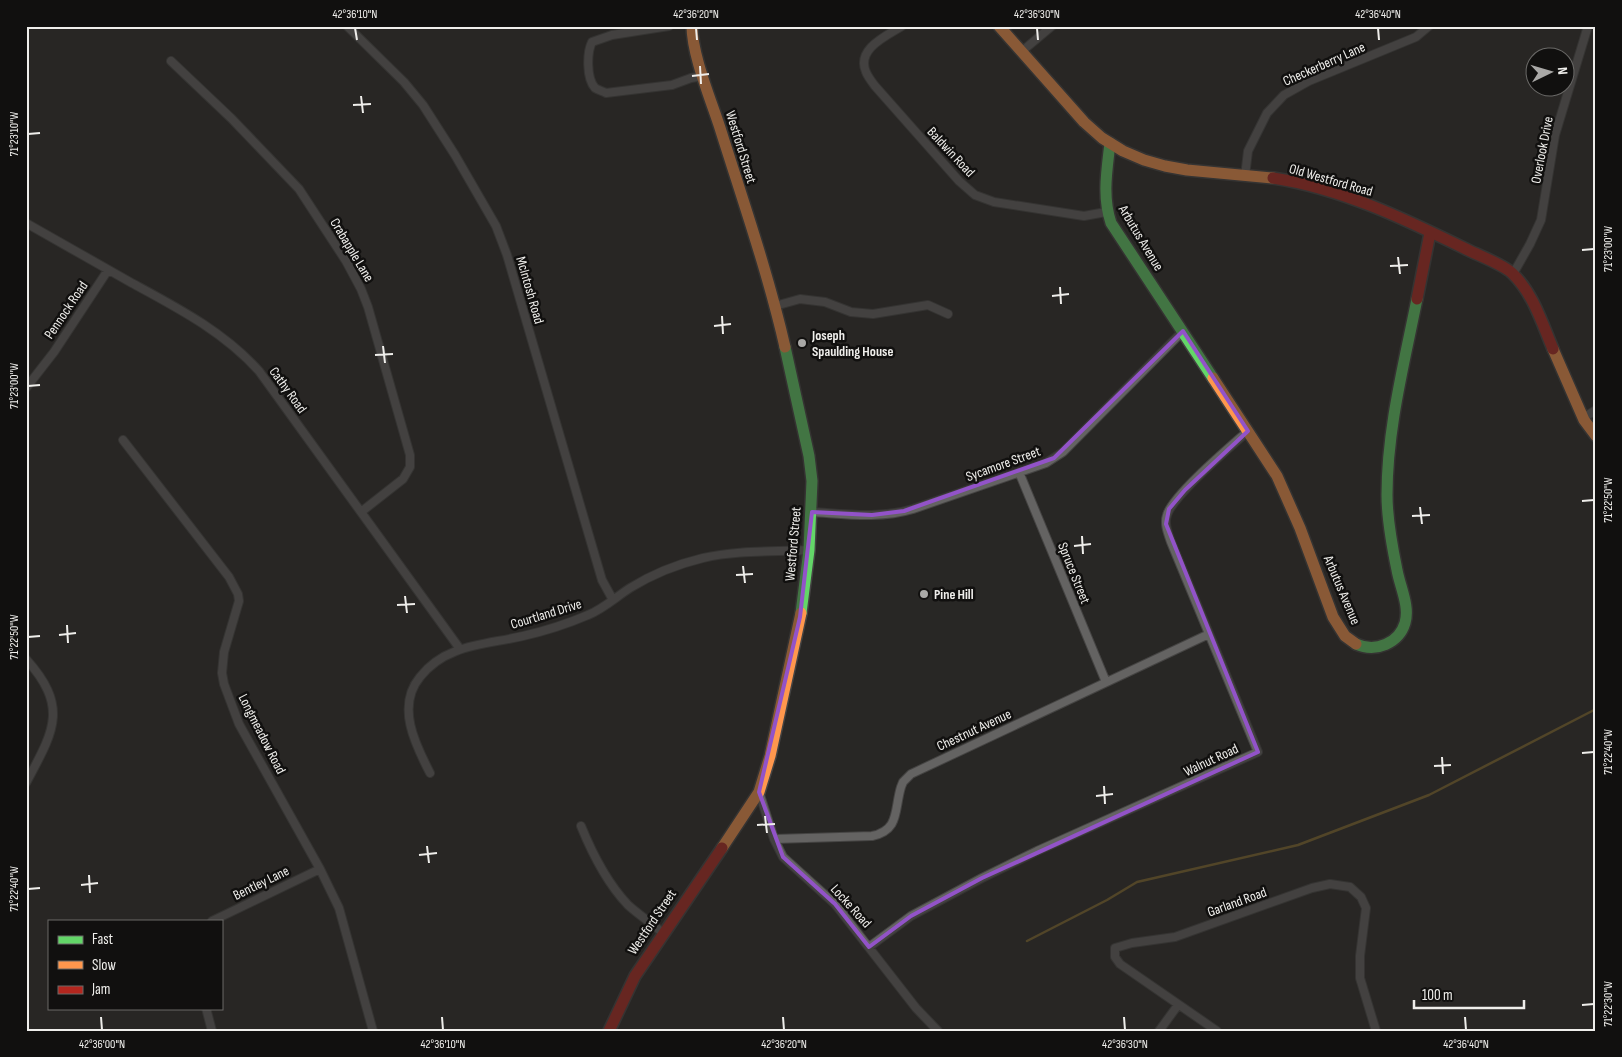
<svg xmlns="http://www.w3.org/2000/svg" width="1622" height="1057" font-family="'Sofia Sans Condensed',sans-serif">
  <rect width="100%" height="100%" fill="#282725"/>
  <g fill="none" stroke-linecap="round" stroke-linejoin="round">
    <path stroke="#856c2d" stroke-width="2.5" d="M1027 941 1107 900 1137 882 1298 845 1429 795 1596 709"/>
    <g stroke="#454443" stroke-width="10">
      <path id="street" d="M347 26 404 82 423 105 455 155 496 226 507 255 602 580 613 600
        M669 26 612 35 592 42C587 52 586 78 595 88 598 90 602 91 606 93L672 85 691 78 703 76
        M902 26C886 36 856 49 866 72 868 77 872 82 875 86L959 181 975 195 994 202 1084 216 1106 212
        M1021 52 1052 26
        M171 61 231 118 299 189 346 261 361 289 368 307 410 455V467L403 479 361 512
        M1245 176 1248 151 1267 113 1284 95 1309 81 1416 37 1429 26
        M26 223C61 243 95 262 130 282 176 307 223 331 259 371L460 649
        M1513 274 1530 244 1541 220 1555 135 1588 26
        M775 306 800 299 825 302 851 312 873 314 928 305 948 314
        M26 388 54 352 108 270
        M1583 418 1596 410
        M123 440 229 577 238 594 239 601 224 652 222 673 224 684 239 724 320 869 339 908 373 1031
        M1019 472 1106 682
        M812 512C846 514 880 519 913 509L1046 463 1063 452 1183 331
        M26 659C70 708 53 732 26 783
        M430 773C415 744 396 706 420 677 446 644 485 645 523 636 545 631 567 624 588 615 603 609 616 597 630 588 651 575 678 564 703 558 737 550 775 552 809 550
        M759 792 774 839 783 857 835 904 916 1008 938 1031
        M581 826C592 853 608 884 628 905 639 915 653 924 664 934
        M774 839 872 836C900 830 894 810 901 787L903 782 911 774 1209 634
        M212 921 320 869
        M869 947 911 916 982 878 1037 851 1258 752 1171 542C1168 533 1164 524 1167 515 1173 495 1230 447 1248 431
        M206 1008 212 1031
        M1159 1031 1178 1005
        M1217 1031 1120 964 1115 957V948L1132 943 1175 937 1312 888 1330 884 1350 887 1361 897 1366 908 1360 956V978L1376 1031"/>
    </g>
    <g stroke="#454443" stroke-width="14">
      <path id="fast" d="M1110 143C1107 170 1102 196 1111 223L1213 378
        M785 347 809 456 812 481 809 550 801 613
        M1356 644C1376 653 1399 643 1405 623 1410 606 1400 587 1397 570 1392 546 1387 520 1387 495 1387 429 1404 364 1417 299"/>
    </g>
    <g stroke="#454443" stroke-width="14">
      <path id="slow" d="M692 26C692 55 711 100 720 128 743 201 768 273 785 347
        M999 26 1084 122 1102 138 1123 151 1144 160 1165 166 1187 170 1273 178
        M1553 349 1584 420 1596 436
        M1213 378 1277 476 1300 528 1333 617 1345 636 1356 644
        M722 848 759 792 770 756 801 613"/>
    </g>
    <g stroke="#454443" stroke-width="14">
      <path id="jam" d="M1273 178C1341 188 1407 220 1468 250 1480 256 1502 264 1512 273 1533 293 1542 323 1553 349
        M1417 299 1430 233
        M609 1031 635 976 722 848"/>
    </g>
    <use href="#street" stroke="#646362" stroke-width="8"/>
    <use href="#fast" stroke="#63d668" stroke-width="11"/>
    <use href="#slow" stroke="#ff974d" stroke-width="11"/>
    <use href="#jam" stroke="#b3261e" stroke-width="11"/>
  </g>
  <path d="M0 0H1622V1057H0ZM1183 331 1248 431 1185 490 1169 509 1166 524 1258 752 982 878 911 916 869 947 835 904 783 857 759 792 800 617 812 512 872 515 904 511 1054 458Z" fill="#282725" fill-opacity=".55" fill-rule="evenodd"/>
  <path fill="none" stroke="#9253c8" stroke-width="4" stroke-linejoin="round" d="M1183 331 1248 431 1185 490 1169 509 1166 524 1258 752 982 878 911 916 869 947 835 904 783 857 759 792 800 617 812 512 872 515 904 511 1054 458Z"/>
  <path fill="none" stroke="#efeeeb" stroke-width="2" d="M355 28 357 40M696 28 697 40M1037 28 1038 40M1378 28 1379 40M700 66 701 84M692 76 709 74M361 96 363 113M353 105 371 104M28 134 40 133M1582 250 1594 249M1398 257 1400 274M1390 266 1408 265M1060 287 1061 304M1052 296 1069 294M722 316 723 334M714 326 731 324M383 346 385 363M375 355 393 354M28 386 40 385M1582 501 1594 500M1420 507 1422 524M1412 516 1430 515M1082 536 1083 554M1074 546 1091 544M743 566 745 583M736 575 753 574M405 596 407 613M397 605 415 604M67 625 68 643M59 635 76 633M28 637 40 636M1582 753 1594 752M1442 757 1443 774M1434 766 1451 765M1104 786 1105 804M1096 796 1113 794M765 816 767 833M757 825 775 824M427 846 429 863M419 855 437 853M89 875 90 893M81 885 98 883M28 889 40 888M1582 1005 1594 1004M101 1017 102 1030M442 1017 443 1030M783 1017 784 1030M1124 1017 1125 1030M1465 1017 1466 1030"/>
  <g fill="#a9a8a6" stroke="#11100f" stroke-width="2">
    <circle cx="802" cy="343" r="5"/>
    <circle cx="924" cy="594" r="5"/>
  </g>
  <g text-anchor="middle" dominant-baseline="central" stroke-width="5" stroke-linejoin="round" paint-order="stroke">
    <g font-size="14" fill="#efeeeb" stroke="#11100f">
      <text transform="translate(1324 64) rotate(-24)">Checkerberry Lane</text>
      <text transform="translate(741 147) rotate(73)">Westford Street</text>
      <text transform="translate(1542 150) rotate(-79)">Overlook Drive</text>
      <text transform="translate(951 152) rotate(47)">Baldwin Road</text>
      <text transform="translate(1331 180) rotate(16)">Old Westford Road</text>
      <text transform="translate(1141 238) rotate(59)">Arbutus Avenue</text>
      <text transform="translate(352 250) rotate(59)">Crabapple Lane</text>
      <text transform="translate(530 290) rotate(74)">McIntosh Road</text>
      <text transform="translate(66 310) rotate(-56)">Pennock Road</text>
      <text transform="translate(288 390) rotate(54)">Cathy Road</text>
      <text transform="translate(1003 464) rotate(-20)">Sycamore Street</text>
      <text transform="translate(793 544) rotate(-85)">Westford Street</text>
      <text transform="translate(1074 573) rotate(68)">Spruce Street</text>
      <text transform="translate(1342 590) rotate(67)">Arbutus Avenue</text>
      <text transform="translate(546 614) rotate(-17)">Courtland Drive</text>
      <text transform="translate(974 730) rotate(-25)">Chestnut Avenue</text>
      <text transform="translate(262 734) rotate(63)">Longmeadow Road</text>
      <text transform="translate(1211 760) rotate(-25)">Walnut Road</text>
      <text transform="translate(261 883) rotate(-26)">Bentley Lane</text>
      <text transform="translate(1237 902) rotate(-20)">Garland Road</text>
      <text transform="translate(851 906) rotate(48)">Locke Road</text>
      <text transform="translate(652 922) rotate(-56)">Westford Street</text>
    </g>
    <g font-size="14" font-weight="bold" fill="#efeeeb" stroke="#11100f" text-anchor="start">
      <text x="812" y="335">Joseph<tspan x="812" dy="16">Spaulding House</tspan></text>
      <text x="934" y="594">Pine Hill</text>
    </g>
  </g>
  <rect width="1622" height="1057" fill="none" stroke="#11100f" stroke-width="55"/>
  <rect x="48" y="920" width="175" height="90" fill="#11100f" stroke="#6a6967"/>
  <rect x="58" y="936" width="25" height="8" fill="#63d668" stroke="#6a6967"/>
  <text x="92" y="944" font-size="15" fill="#efeeeb">Fast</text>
  <rect x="58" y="961" width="25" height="8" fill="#ff974d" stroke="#6a6967"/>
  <text x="92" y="970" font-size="15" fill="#efeeeb">Slow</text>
  <rect x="58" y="986" width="25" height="8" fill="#b3261e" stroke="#6a6967"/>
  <text x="92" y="994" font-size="15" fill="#efeeeb">Jam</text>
  <g transform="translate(1550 72) rotate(85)"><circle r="24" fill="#11100f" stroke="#6a6967"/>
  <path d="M0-4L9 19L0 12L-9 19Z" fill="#a9a8a6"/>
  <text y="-8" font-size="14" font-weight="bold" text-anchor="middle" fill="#efeeeb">N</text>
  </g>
  <path d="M1414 1000v8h110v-8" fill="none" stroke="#efeeeb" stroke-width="2.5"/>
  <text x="1422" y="1000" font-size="15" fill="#efeeeb" stroke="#11100f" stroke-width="4" paint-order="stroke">100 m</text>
  <rect x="28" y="28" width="1566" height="1002" fill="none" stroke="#efeeeb" stroke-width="2"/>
  <g font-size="12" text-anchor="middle" fill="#efeeeb">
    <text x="355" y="18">42°36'10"N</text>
    <text x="696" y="18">42°36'20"N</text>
    <text x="1037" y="18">42°36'30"N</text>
    <text x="1378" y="18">42°36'40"N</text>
    <text transform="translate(14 134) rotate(-90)" y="4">71°23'10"W</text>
    <text transform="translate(1608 249) rotate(-90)" y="4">71°23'00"W</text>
    <text transform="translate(14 386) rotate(-90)" y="4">71°23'00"W</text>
    <text transform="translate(1608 500) rotate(-90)" y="4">71°22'50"W</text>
    <text transform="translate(14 637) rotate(-90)" y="4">71°22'50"W</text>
    <text transform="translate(1608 752) rotate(-90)" y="4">71°22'40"W</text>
    <text transform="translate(14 889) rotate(-90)" y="4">71°22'40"W</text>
    <text transform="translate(1608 1004) rotate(-90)" y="4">71°22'30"W</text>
    <text x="102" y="1048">42°36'00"N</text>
    <text x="443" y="1048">42°36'10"N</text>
    <text x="784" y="1048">42°36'20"N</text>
    <text x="1125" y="1048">42°36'30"N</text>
    <text x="1466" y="1048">42°36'40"N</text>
  </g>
</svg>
